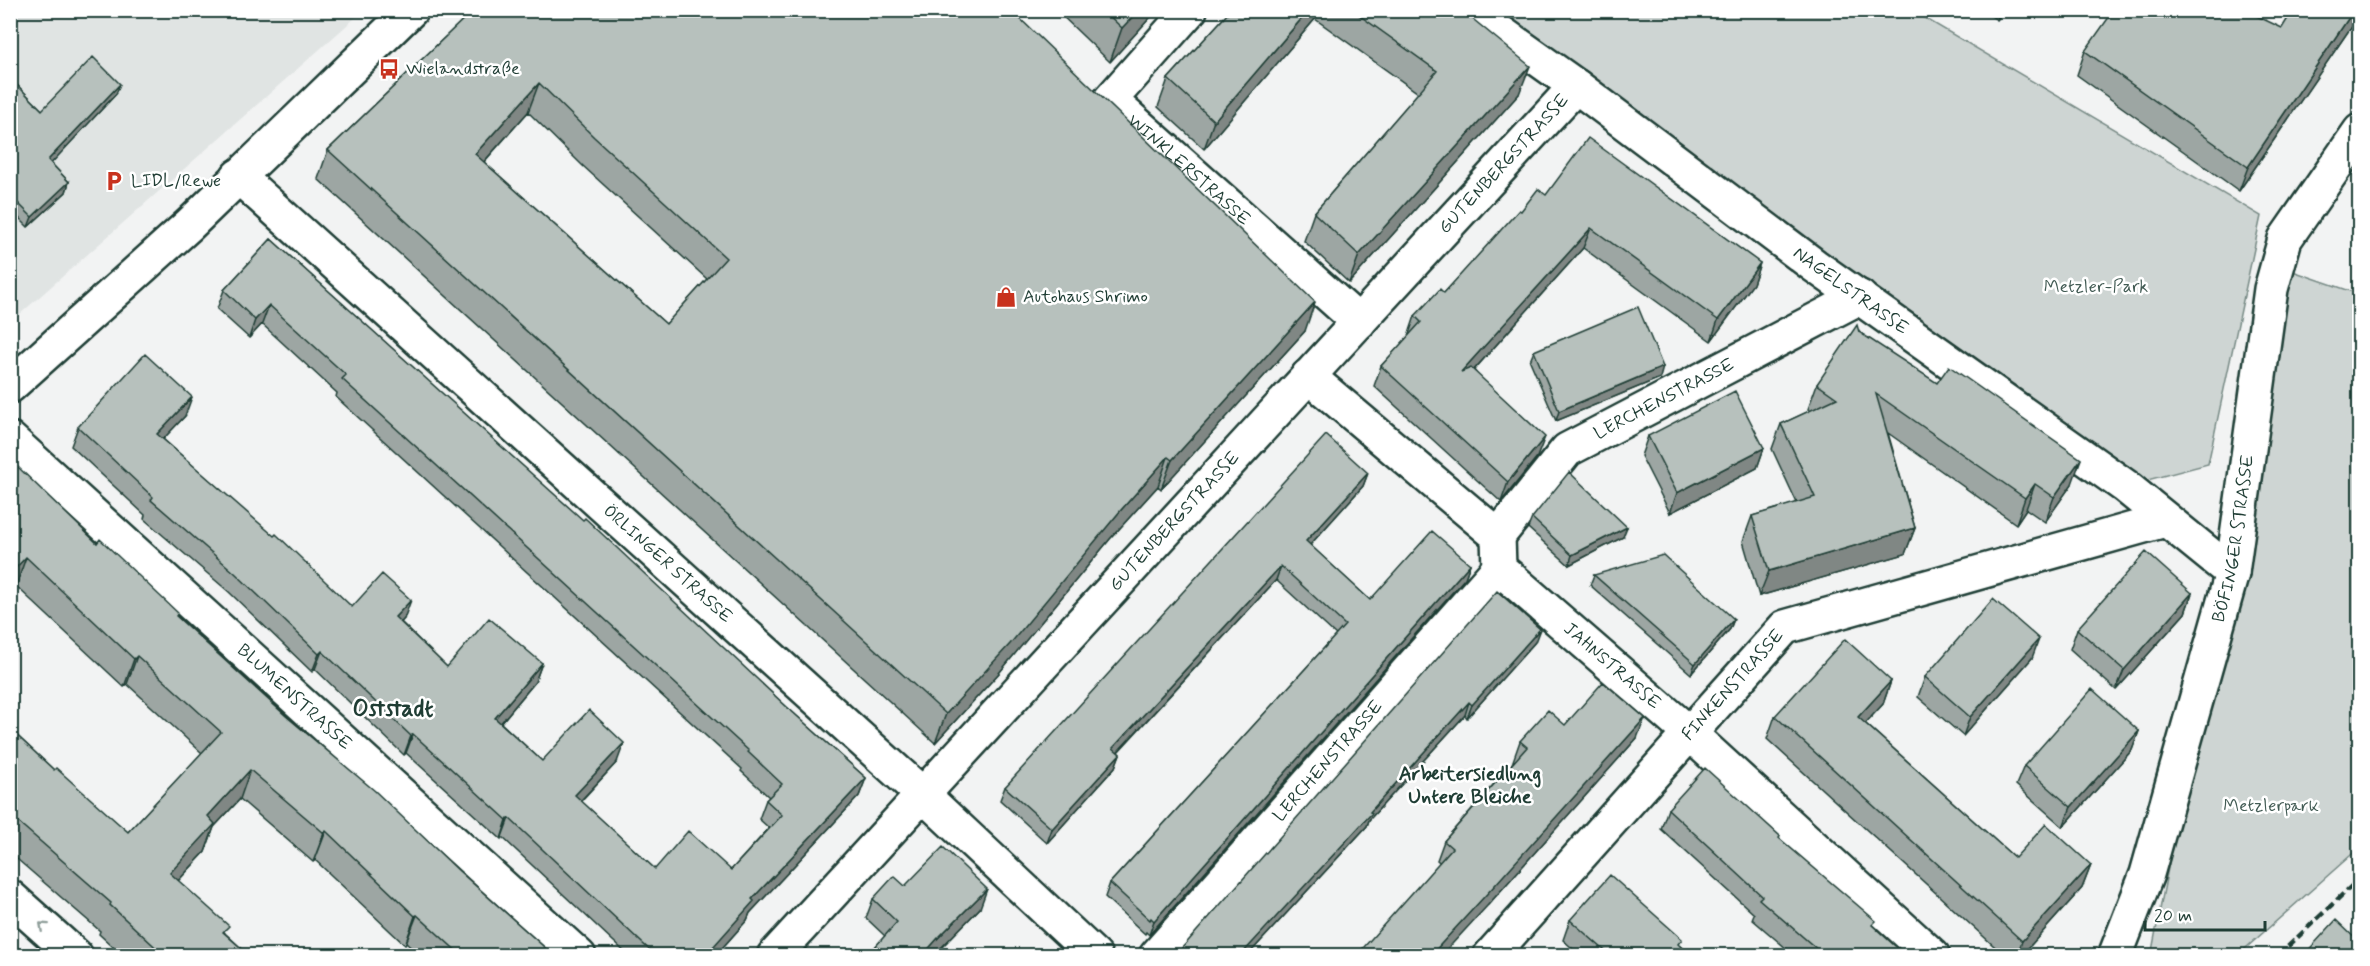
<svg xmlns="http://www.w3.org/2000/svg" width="2370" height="966" font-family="Mynerve,sans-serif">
  <rect width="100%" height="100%" fill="#f2f3f3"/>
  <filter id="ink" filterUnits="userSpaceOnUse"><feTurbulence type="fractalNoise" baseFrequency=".0167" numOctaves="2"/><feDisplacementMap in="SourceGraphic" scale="12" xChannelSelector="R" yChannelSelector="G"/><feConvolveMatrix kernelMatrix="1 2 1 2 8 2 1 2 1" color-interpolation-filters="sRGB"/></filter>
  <g filter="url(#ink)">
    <path fill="#e0e4e3" d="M11 11H363L11 322Z"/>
    <path fill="#ced5d3" stroke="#768984" stroke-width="1.5" d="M1469 11H1913L2261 216 2208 464 2125 486Z
      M2284 268 2359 294V848L2238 955 2151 956Z"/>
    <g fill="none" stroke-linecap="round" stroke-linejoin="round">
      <g stroke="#1f3d34" stroke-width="38">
        <g id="minor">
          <path id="s1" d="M1190 10 1110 100 1359 322"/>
          <path id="s2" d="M1469 10 1576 86 1815 266 2125 486 2232 573"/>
          <path id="s3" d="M238 176 922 794 1095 956"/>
          <path id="s4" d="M1308 376 1498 536 1499 568 1689 733 1933 956"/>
          <path d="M10 386 189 225 411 10"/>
          <path id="s5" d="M10 439 579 956"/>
          <path id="s6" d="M1498 536 1567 450 1860 297"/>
          <path d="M10 897 76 956"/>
          <path id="s7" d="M774 956 1576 86"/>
          <path id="s8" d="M1156 956 1499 568"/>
          <path id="s9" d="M1490 956 1785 627 2165 520"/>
          <path id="s10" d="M2115 956 2147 874 2232 573 2271 289 2285 239 2360 131"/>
        </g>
      </g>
      <use href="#minor" stroke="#fff" stroke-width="33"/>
      <path stroke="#1f3d34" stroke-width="4.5" stroke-dasharray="9 4.5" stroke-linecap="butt" d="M2278 956 2360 878"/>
    </g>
    <path fill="#9da6a3" stroke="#1f3d34" stroke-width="1.5" fill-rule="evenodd" d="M473 10 1305 331 1161 489 1158 486 1110 539 999 673 935 743 318 179 328 150ZM528 112 583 166 707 279 666 324 484 162Z
      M1056 10H1157L1110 62Z
      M1231 10H1462L1519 94 1349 283 1304 241 1314 213 1418 93 1315 19 1204 149 1158 107 1168 79Z
      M1982 10H2004L1997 20Z
      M2360 10V14L2239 191 2077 75 2085 51 2282 28Z
      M10 78 42 110 116 94 51 163 69 182 66 192 28 227 10 209Z
      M1546 195 1760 263 1753 284 1711 341 1583 248 1474 370 1537 457 1501 502 1374 386 1381 366 1408 337 1415 316 1444 293 1521 211Z
      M271 239 788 708 866 778 859 796 750 913 747 920 715 956H629L502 837 501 839 406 753 404 755 315 669 312 672 229 592 144 519 145 515 71 446 78 427 185 416 163 439 352 607 404 619 401 622 447 667 542 663 535 682 501 723 542 761 617 762 581 801 655 869 731 870 769 828 759 819 766 800 769 797 741 771 742 769 336 397 337 393 262 324 249 338 217 309 224 290Z
      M1859 332 2072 484 2045 522 2026 509 2016 524 1888 433 1915 528 1905 554 1759 596 1743 541 1752 516 1797 503 1772 449 1781 424 1810 411 1808 409 1817 384Z
      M1534 351 1660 378 1556 421 1530 361Z
      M1648 436 1764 448 1757 468 1670 513 1641 456Z
      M1368 473 1363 486 1310 545 1370 600 1470 564 1465 578 1149 935 1146 932 1145 934 1105 897 1110 883 1336 635 1276 580 1118 752 1120 754 1115 767 1047 843 1000 800 1005 787Z
      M10 474 97 543 177 617 459 871 552 954 551 956H420L406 943 405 945 315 860 313 862 240 799 214 827 205 852 178 881 226 934 250 956H123L99 934 100 931 10 853V729L54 770 128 832 202 753 127 684 124 687 16 586Z
      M1532 518 1623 537 1569 565 1528 528Z
      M1594 575 1734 619 1730 629 1691 674 1590 585Z
      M2192 593 2185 613 2116 690 2070 649 2077 629Z
      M1535 642 1467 718 1465 715 1369 820 1367 826 1247 956H1179L1182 948Z
      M2032 658 1963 736 1918 697 1925 677Z
      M1891 681 1883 704 1865 723 2015 858 2091 865 2082 888 2021 956H2005L1767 739 1775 716Z
      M1565 725 1637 738 1488 905 1437 860 1444 841 1514 761H1513L1520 741Z
      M2139 731 2132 750 2063 827 2016 785 2024 766Z
      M1668 809 1780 836 1779 839 1906 956H1795L1752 919 1754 914 1661 829Z
      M905 886 980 908 933 956H867L885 936 866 918 873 899Z
      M1570 920 1680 946 1690 956H1581L1563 940Z"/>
    <path fill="#808784" stroke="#1f3d34" stroke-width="1.5" d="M1139 10H1157L1110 62 1122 28Z
      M1309 10H1318L1315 19 1204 149 1214 121Z
      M2000 10H2004L1997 20Z
      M2354 10H2360V14L2239 191 2248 167Z
      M1530 66 1519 94 1349 283 1359 255Z
      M539 83 528 112 465 183 475 154Z
      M120 84 116 94 45 170 48 160Z
      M69 182 66 192 28 227 32 217Z
      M1591 228 1583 248 1453 393 1461 372Z
      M1760 263 1753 284 1711 341 1718 320Z
      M1315 302 1305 331 1161 489 1172 460Z
      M269 305 262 324 249 338 255 320Z
      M1663 367 1660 378 1556 421 1559 411Z
      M192 397 185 416 150 453 157 434Z
      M1545 437 1537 457 1501 502 1508 482Z
      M1764 448 1757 468 1670 513 1677 493Z
      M1168 457 1158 486 1110 539 999 673 935 743 946 714 1121 510Z
      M2081 459 2072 484 2045 522 2054 497Z
      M1368 473 1363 486 1301 555 1306 541Z
      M2035 484 2026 509 2016 524 2025 498Z
      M1627 527 1623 537 1569 565 1572 555Z
      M1915 528 1905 554 1759 596 1769 571Z
      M26 557 16 586 10 592V574Z
      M1470 564 1465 578 1149 935 1154 921Z
      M1281 566 1276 580 1108 762 1113 748Z
      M2192 593 2185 613 2116 690 2124 670Z
      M411 600 404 619 388 636 395 617Z
      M1734 619 1730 629 1691 674 1695 664Z
      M1540 629 1535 642 1467 718 1472 705Z
      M2039 639 2032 658 1963 736 1970 717Z
      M322 651 315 669 312 672 319 654Z
      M137 656 127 684 124 687 134 659Z
      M542 663 535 682 489 737 495 718Z
      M1891 681 1883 704 1850 740 1858 717Z
      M1469 702 1465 715 1369 820 1367 826 1247 956H1240Z
      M1645 718 1637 738 1488 905 1441 956H1430Z
      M2139 731 2132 750 2063 827 2071 807Z
      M413 734 406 753 404 755 411 736Z
      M624 743 617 762 568 814 575 795Z
      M1120 754 1115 767 1047 843 1052 829Z
      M250 770 240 799 214 827 205 852 159 901 170 873 208 816Z
      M866 778 859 796 750 913 747 920 715 956H705L752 899Z
      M509 818 502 837 501 839 507 820Z
      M326 831 315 860 313 862 324 833Z
      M2091 865 2082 888 2021 956H2017L2022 941Z
      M987 889 980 908 933 956H922L938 938Z
      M417 915 406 943 405 945 415 916Z"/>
    <path fill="#b7c1bd" stroke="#1f3d34" stroke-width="1.5" fill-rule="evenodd" d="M473 10H1011L1315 302 1172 460 1168 457 1121 510 1010 644 946 714 328 150ZM539 83 594 137 726 258 666 324 475 154Z
      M1103 10H1139L1122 28Z
      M1231 10H1309L1214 121 1168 79Z
      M1352 10H1462L1474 20 1530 66 1359 255 1314 213 1437 71Z
      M2114 10H2244L2282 28 2293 10H2354L2248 167 2085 51Z
      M93 57 120 84 48 160 69 182 32 217 10 195V78L42 110Z
      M1588 138 1760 263 1718 320 1591 228 1461 372 1471 368 1545 437 1508 482 1381 366 1421 322 1415 316 1440 289 1444 293 1519 210 1521 211 1538 189 1546 195Z
      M271 239 583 520 585 518 788 708 866 778 752 899 754 901 705 956H656L509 818 507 820 413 734 411 736 322 651 319 654 235 573 151 500 153 497 78 427 145 354 192 397 157 434 274 536 276 534 352 607 382 574 411 600 395 617 447 667 489 618 542 663 495 718 542 761 589 710 624 743 575 795 655 869 688 831 731 870 782 815 766 800 782 784 748 752 749 751 342 379 346 375 269 305 255 320 224 290Z
      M1638 307 1663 367 1559 411 1534 351Z
      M1857 325 1859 332 1937 383 1949 366 2081 459 2054 497 2035 484 2025 498 1876 394 1915 528 1769 571 1752 516 1815 497 1781 424 1837 398 1817 384Z
      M1735 391 1764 448 1677 493 1648 436Z
      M1326 435 1368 473 1306 541 1370 600 1432 531 1470 564 1154 921 1151 918 1150 920 1110 883 1345 625 1281 566 1113 748 1120 754 1052 829 1005 787Z
      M18 467 97 543 100 539 178 613 176 616 286 716 375 791 459 871 552 954 550 956H462L417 915 415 916 326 831 324 833 250 770 208 816 215 824 170 873 229 926 223 932 250 956H165L110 905 111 903 10 815V729L54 770 56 768 128 832 221 732 137 656 134 659 26 557 10 574V474Z
      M1569 472 1627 527 1572 555 1532 518Z
      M2146 552 2192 593 2124 670 2077 629Z
      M1663 555 1734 619 1695 664 1594 575Z
      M1497 591 1540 629 1472 705 1469 702 1370 812 1372 813 1240 956H1190L1182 948Z
      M1993 599 2039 639 1970 717 1925 677Z
      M1845 639 1891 681 1858 717 2015 858 2046 824 2091 865 2022 941 1775 716Z
      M1603 682 1645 718 1495 885 1430 956H1356L1452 848 1444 841 1527 747 1520 741 1548 710 1565 725Z
      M2092 689 2139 731 2071 807 2024 766Z
      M1705 768 1780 836 1779 838 1876 921 1872 925 1906 956H1825L1759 899 1762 896 1668 809Z
      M943 847 987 889 938 938 922 956H867L897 922 873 899 894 876 905 886Z
      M1610 875 1682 939 1678 944 1690 956H1611L1570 920Z
      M2336 920 2360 943V956H2303Z
      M1030 949 1037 956H1023Z"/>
    <defs><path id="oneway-chevron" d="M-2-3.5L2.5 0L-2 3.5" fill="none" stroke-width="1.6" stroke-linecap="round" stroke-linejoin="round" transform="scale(1.5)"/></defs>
    <use stroke="#8f9e9a" href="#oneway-chevron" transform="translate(43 926) rotate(-138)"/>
  </g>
  <defs>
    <g id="bus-bare" transform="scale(1.62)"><path d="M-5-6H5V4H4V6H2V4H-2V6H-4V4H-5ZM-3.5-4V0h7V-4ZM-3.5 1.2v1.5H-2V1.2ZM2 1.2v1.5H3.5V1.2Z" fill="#c8321e" stroke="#fff" stroke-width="2.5" paint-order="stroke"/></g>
    <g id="parking-bare" transform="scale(1.62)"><path d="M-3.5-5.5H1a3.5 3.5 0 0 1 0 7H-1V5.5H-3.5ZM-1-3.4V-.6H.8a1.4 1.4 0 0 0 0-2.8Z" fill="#c8321e" stroke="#fff" stroke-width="2.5" paint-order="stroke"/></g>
    <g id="shop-bare" transform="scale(1.62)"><path d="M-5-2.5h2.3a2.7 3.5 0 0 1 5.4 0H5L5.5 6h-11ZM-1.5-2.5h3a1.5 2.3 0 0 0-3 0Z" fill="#c8321e" stroke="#fff" stroke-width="2.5" paint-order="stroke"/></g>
  </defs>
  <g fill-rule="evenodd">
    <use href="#bus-bare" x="389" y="69"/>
    <use href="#parking-bare" x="114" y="181"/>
    <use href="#shop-bare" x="1006" y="297"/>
  </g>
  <g text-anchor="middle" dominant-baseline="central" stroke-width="5" stroke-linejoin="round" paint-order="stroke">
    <g font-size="18" fill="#1f3d34" stroke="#fff" text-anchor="start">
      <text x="406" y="69">Wielandstraße</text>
      <text x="131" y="181">LIDL/Rewe</text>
      <text x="1023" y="297">Autohaus Shrimo</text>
    </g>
    <g font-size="18" fill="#1f3d34" stroke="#fff">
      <text stroke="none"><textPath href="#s7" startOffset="1077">GUTENBERGSTRASSE</textPath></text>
      <text stroke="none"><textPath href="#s1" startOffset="226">WINKLERSTRASSE</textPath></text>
      <text stroke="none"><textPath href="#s2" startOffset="474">NAGELSTRASSE</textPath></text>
      <text stroke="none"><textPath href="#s6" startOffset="220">LERCHENSTRASSE</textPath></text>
      <text stroke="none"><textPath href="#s7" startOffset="591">GUTENBERGSTRASSE</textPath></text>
      <text stroke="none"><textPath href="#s10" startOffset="435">BÖFINGER STRASSE</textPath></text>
      <text stroke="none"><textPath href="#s3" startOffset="579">ÖRLINGER STRASSE</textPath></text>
      <text stroke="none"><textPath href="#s4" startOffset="430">JAHNSTRASSE</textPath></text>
      <text stroke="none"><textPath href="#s9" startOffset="364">FINKENSTRASSE</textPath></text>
      <text stroke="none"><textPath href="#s5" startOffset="384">BLUMENSTRASSE</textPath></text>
      <text stroke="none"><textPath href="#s8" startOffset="260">LERCHENSTRASSE</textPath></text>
    </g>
    <g font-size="18" fill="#425b54" stroke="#fff">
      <text x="2096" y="287">Metzler-Park</text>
      <text x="2271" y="806">Metzlerpark</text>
    </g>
    <g font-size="20" font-weight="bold" fill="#1f3d34" stroke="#fff">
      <text x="1470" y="774">Arbeitersiedlung<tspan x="1470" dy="23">Untere Bleiche</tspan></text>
    </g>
    <g font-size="24" font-weight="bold" fill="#1f3d34" stroke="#fff">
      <text x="393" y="709">Oststadt</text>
    </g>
  </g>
  <rect width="2370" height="966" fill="none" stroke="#fff" stroke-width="36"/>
  <rect x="18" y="18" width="2334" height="930" fill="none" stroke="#1f3d34" stroke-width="2" filter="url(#ink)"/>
  <path d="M2145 921v9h120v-9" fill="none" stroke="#1f3d34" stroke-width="3"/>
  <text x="2154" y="921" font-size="18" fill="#1f3d34" stroke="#ffffff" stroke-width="4.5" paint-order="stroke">20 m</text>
</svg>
